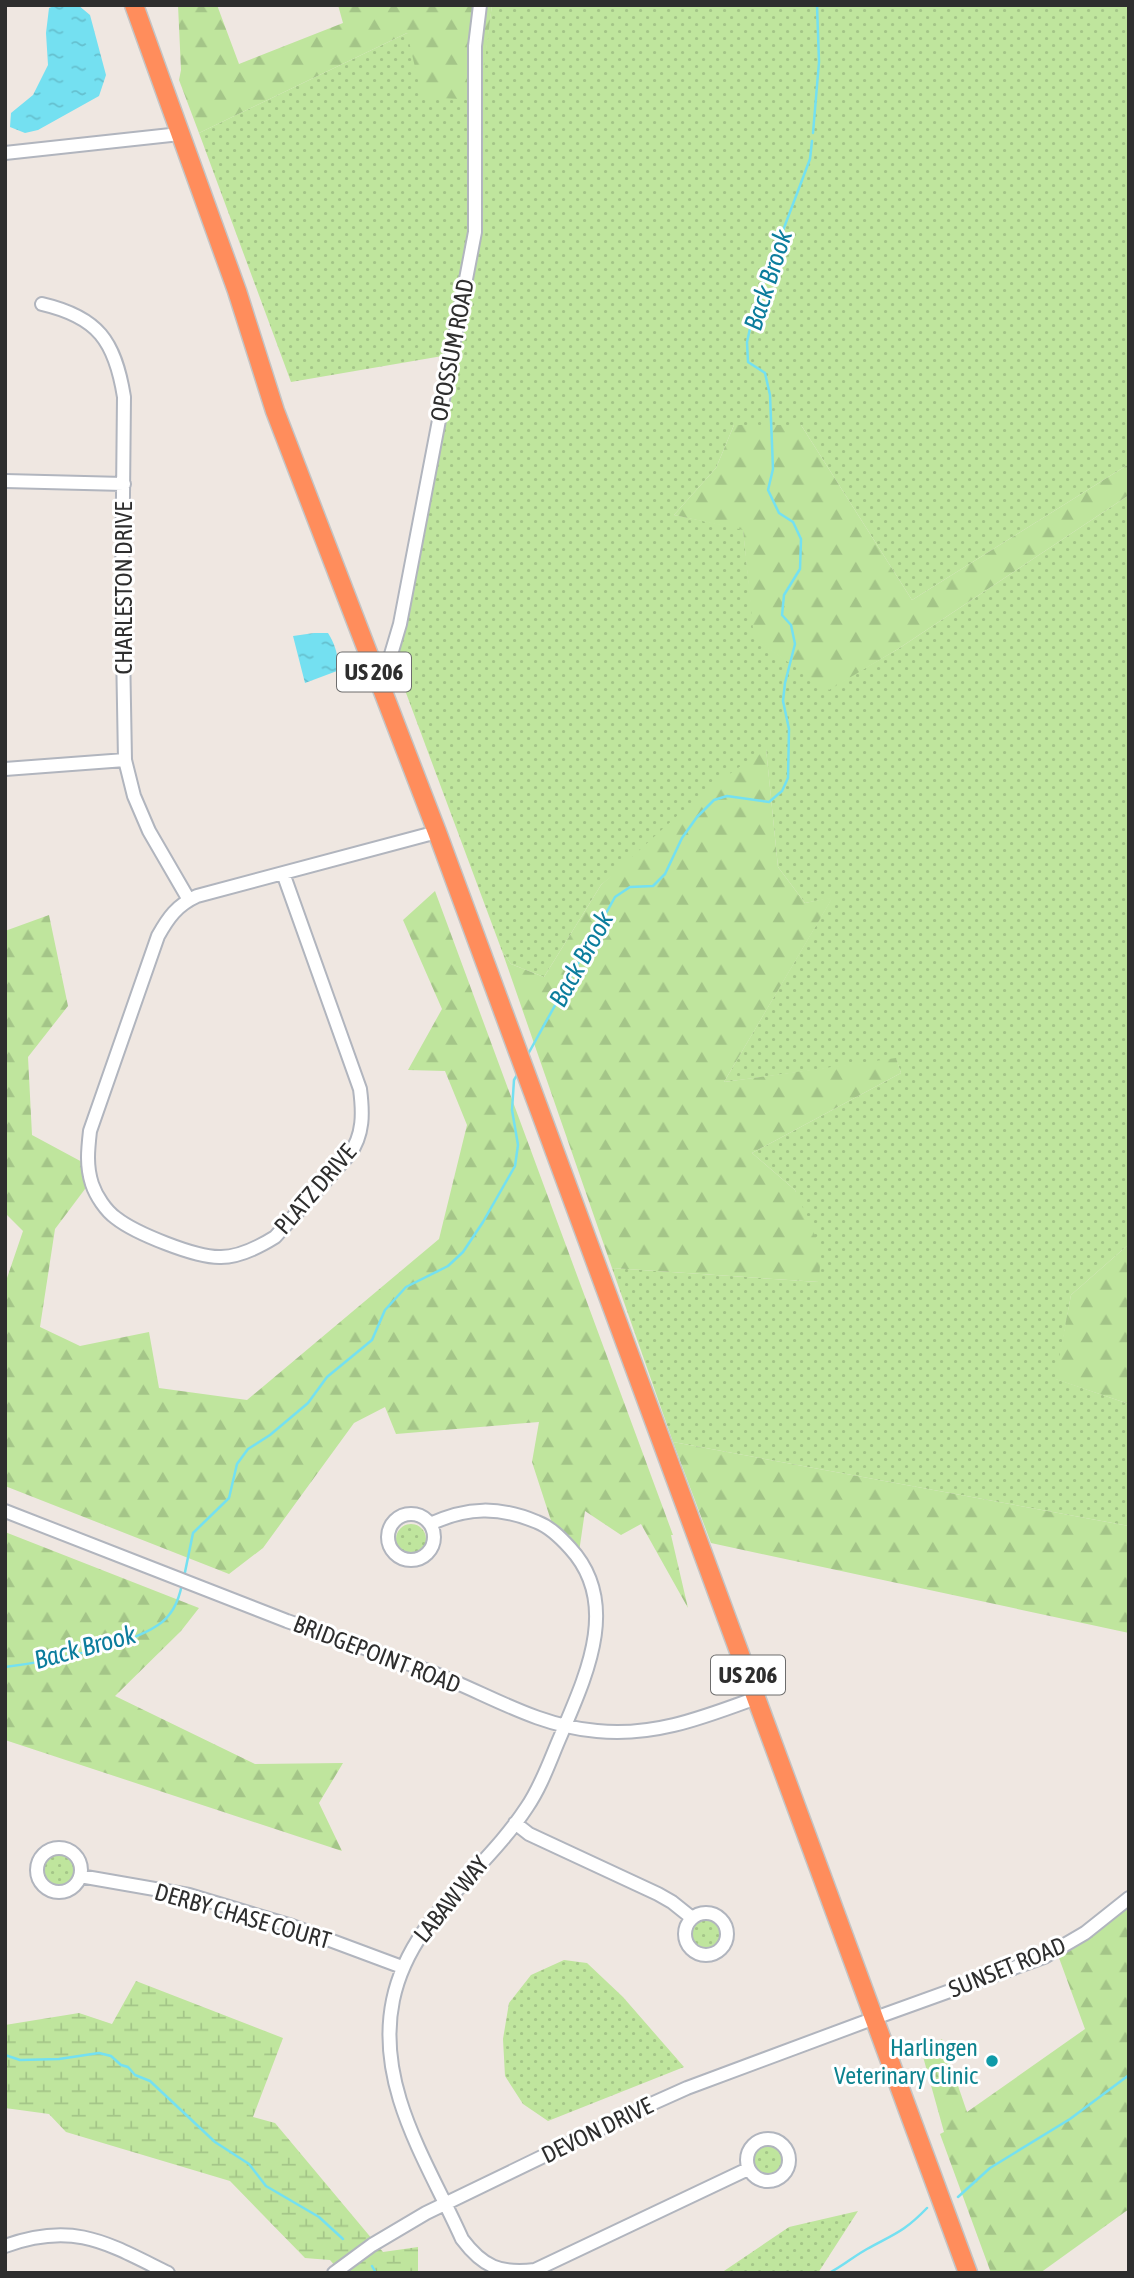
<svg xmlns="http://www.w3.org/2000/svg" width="1134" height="2278" font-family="'Asap Condensed',sans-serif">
  <defs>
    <pattern id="grass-dots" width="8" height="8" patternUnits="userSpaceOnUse" patternTransform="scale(1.75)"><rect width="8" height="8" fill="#bfe59d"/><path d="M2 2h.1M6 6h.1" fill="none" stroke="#a4c588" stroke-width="1.8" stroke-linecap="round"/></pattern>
    <pattern id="forest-firs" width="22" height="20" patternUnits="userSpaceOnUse" patternTransform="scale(1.75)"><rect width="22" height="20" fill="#bfe59d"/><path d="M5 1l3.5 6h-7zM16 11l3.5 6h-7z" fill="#a4c588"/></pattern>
    <pattern id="wetland-marsh" width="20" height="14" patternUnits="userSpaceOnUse" patternTransform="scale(1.75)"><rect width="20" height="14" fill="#bfe59d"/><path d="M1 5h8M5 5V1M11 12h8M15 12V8" fill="none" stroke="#a4c588"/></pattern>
    <pattern id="water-ripples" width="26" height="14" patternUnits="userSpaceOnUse" patternTransform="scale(1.75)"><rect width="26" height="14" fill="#74e0f1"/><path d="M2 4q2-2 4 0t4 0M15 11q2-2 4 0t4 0" fill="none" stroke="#65c0cf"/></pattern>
  </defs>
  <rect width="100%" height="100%" fill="#efe7e1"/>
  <path fill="url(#grass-dots)" d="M492 5H1129V464L912 600 801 425H734L716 468 674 515 743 529 755 639 829 689 898 649 1129 495V1244L1071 1295 1056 1379 1129 1404V1526L673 1442 612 1268 819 1282 795 1190 752 1153 901 1073 896 1059 724 1082 832 898 805 903 778 867 766 749 601 885 544 977 511 964 502 951 396 666 454 354 291 382 199 133 407 33 479 100Z
    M396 1539a15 15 0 1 1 30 0a15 15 0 1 1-30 0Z
    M42 1871a16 16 0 1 1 32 0a16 16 0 1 1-32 0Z
    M692 1935a15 15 0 1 1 30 0a15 15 0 1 1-30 0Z
    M564 1960 587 1963 623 1997 684 2067 548 2121 523 2104 505 2076 503 2039 509 2003 531 1975Z
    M752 2162a16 16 0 1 1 32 0a16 16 0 1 1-32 0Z
    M858 2211 818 2273H721L789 2227Z"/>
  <path fill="url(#forest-firs)" d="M178 5H217L239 64 343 23 338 5H492L480 100 422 97 407 33 199 133 179 80 181 70Z
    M734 425H801L912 600 1129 464V495L898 649 829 690 754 639 743 530 674 515 716 468Z
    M766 748 778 867 805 903 833 897 724 1082 896 1058 901 1073 752 1153 795 1190 821 1249 819 1282 612 1268 502 951 511 964 544 977 601 885 700 795Z
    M435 891 673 1535H671L688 1608 641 1524 621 1535 585 1511 578 1559 556 1536 532 1462 539 1422 396 1434 385 1407 354 1423 263 1548 229 1574 5 1486V1284L23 1231 5 1213V931L49 915 68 1006 28 1057 32 1135 84 1163 88 1185 55 1229 40 1327 80 1346 149 1332 159 1388 247 1400 439 1239 467 1125 445 1071 408 1070 442 1009 403 920Z
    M1129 1244V1404L1055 1379 1071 1295Z
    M673 1442 1129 1526V1633L711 1543Z
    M5 1532 199 1608 181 1631 115 1696 255 1764 343 1763 319 1803 342 1851 5 1740Z
    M1129 1889V2209L1040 2273H991L940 2134 944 2132 922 2053 942 2039 967 2112 1085 2029 1055 1947Z"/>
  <path fill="url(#wetland-marsh)" d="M136 1981 283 2038 253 2117 275 2123 383 2252 418 2247V2273H341L330 2260 305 2258 230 2181 66 2132 49 2114 5 2108V2025L79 2013 112 2024Z"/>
  <path fill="url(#water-ripples)" d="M57 5H78L90 15 106 75 99 96 38 130 25 133 10 127 11 113 33 95 48 65 46 33 49 8Z
    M314 633H328C336 646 339 657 337 671L305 683 293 636Z"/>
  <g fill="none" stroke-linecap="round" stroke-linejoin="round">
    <path stroke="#74e0f1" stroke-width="2.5" d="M813 133 819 62 817 5
      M527 1056 615 897 630 887 653 886 665 874 682 838 697 817 714 800 727 796 769 802 782 791 788 778 789 729 783 701 785 683 795 644 791 625 782 615 784 595 800 569 801 539 793 522 779 513 768 490 773 469 770 395 765 373 748 362 747 342 756 302 810 159 812 141
      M184 1577 193 1533 229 1498 237 1464 248 1449 270 1435 308 1403 327 1377 372 1340 385 1310 406 1287 448 1266 463 1252 483 1222 515 1166 518 1145 512 1110 514 1080 517 1075
      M5 1667C45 1662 126 1647 158 1625 172 1616 179 1600 182 1584
      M5 2055 20 2060 59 2059 99 2053 111 2056 121 2065 128 2067 135 2075 150 2081 215 2142 249 2164 266 2186 319 2217 343 2239
      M958 2197 990 2168 1070 2119 1129 2075
      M372 2266 376 2273
      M829 2273C843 2266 854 2256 867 2249 894 2234 904 2232 927 2208"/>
    <g stroke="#b1b5be" stroke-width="16">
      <path id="minor" d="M5 153 180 134
        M42 304C98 317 115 341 124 397L122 593 125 760 134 796 149 831 189 900
        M5 481 124 484
        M381 688 400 624 475 232V46L480 5
        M5 769 125 760
        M283 873 360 1089C363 1112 364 1135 349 1155L275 1237C259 1247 240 1257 221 1257 196 1258 135 1233 116 1218 106 1211 96 1196 92 1184 86 1166 88 1149 90 1131L158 936C168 918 177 905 197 896L437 832
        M5 1511C99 1547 193 1585 287 1621 334 1638 381 1653 428 1671 485 1692 535 1726 597 1731 654 1737 704 1717 756 1698
        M388 1537a23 23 0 1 1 46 0a23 23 0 1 1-46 0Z
        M430 1524C467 1507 499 1506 537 1522 550 1527 560 1537 570 1548 621 1603 586 1676 561 1735 550 1760 542 1785 527 1807 484 1873 410 1918 393 2000 375 2086 428 2163 462 2239 483 2267 500 2274 535 2270L748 2169
        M515 1823 529 1834 658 1894 672 1902 692 1918
        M37 1870a22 22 0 1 1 44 0a22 22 0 1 1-44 0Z
        M80 1876 189 1895 292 1926 402 1967
        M685 1934a21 21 0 1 1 42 0a21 21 0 1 1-42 0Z
        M747 2160a21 21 0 1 1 42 0a21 21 0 1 1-42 0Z
        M5 2246C74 2221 107 2243 168 2273
        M334 2273 372 2245 426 2213 649 2105 687 2088 875 2018 1044 1957 1085 1933 1129 1898"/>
    </g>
    <g stroke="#c4c4c4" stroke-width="21">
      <path id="highway" d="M134 5 237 291 275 411 437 832 968 2273"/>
    </g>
    <use href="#minor" stroke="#fff" stroke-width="12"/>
    <use href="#highway" stroke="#ff8d5c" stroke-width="18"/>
  </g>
  <circle fill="#0f9aa8" stroke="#fff" stroke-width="2.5" cx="992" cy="2061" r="7"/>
  <g text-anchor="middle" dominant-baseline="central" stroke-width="6" stroke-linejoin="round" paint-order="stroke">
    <g fill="#fff" stroke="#6d6d6d" stroke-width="2">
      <rect x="337" y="652.5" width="74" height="39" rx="5"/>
      <rect x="711" y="1655.5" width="74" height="39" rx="5"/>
    </g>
    <g font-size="23" font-weight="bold" fill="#2e2e2e">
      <text x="374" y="672">US 206</text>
      <text x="748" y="1675">US 206</text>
    </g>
    <g font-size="24" fill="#2e2e2e" stroke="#fff">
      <text transform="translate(452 350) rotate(-79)">OPOSSUM ROAD</text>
      <text transform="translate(123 588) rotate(-90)">CHARLESTON DRIVE</text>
      <text transform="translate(315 1189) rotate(-49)">PLATZ DRIVE</text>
      <text transform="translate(377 1654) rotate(21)">BRIDGEPOINT ROAD</text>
      <text transform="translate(451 1899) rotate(-51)">LABAW WAY</text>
      <text transform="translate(243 1916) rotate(16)">DERBY CHASE COURT</text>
      <text transform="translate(1007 1967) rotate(-22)">SUNSET ROAD</text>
      <text transform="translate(597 2130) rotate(-26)">DEVON DRIVE</text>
    </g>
    <g font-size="24" fill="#0d838f" stroke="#fff" text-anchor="end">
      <text x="978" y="2047">Harlingen<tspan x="978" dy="28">Veterinary Clinic</tspan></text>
    </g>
    <g font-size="26" font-style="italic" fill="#0c7d9d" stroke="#fff">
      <text transform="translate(768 280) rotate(-72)">Back Brook</text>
      <text transform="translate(581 959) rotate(-61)">Back Brook</text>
      <text transform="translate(85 1647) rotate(-15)">Back Brook</text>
    </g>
  </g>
  <rect width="1134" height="2278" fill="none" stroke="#2e2e2e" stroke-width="14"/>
</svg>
